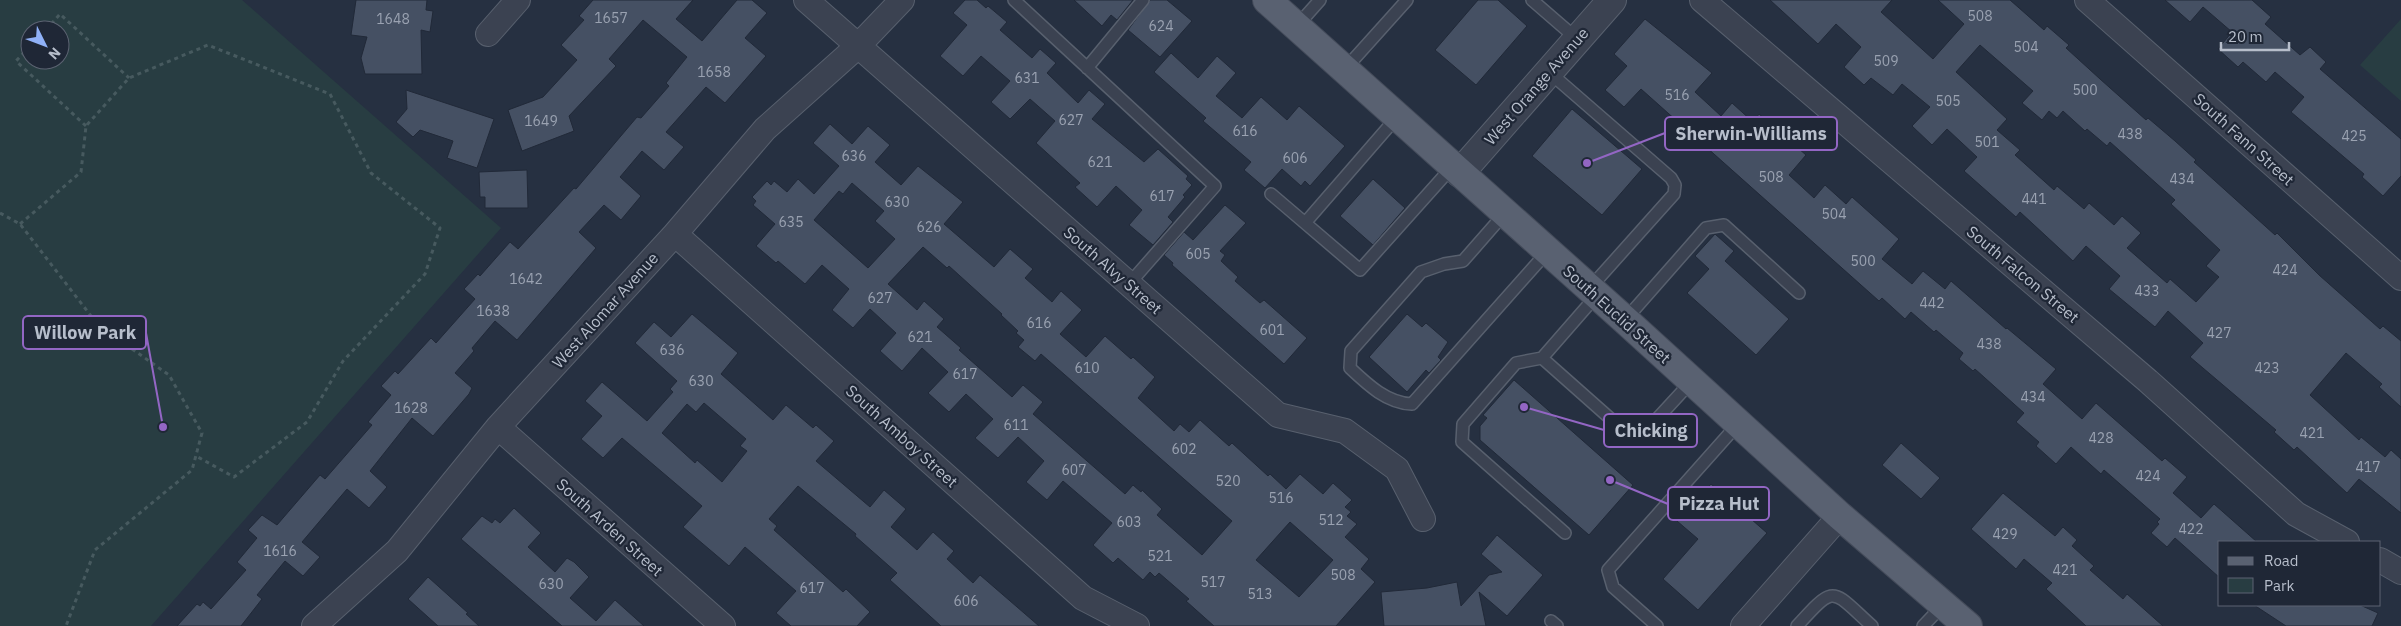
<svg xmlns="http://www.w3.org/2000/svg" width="2401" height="626" font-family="'IBM Plex Sans',sans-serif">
  <rect width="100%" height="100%" fill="#263041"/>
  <path fill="#283d42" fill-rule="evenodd" d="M0 0H242L501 228 151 626H0ZM30 30H60V60H30Z
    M2401 19V101L2360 65Z"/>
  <path fill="#455063" stroke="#212938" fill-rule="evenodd" d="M356 0H427L426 10 433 11 430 32 421 30 422 74H365L361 58 367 37 351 35Z
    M593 0H693L676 19 702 41 737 0H752L767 13 745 38 766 56 725 103 706 87 666 132 684 147 664 170 642 151 620 177 641 196 621 220 604 205 579 232 596 248 517 340 495 321 472 348 474 351 455 373 472 388 469 394 433 436 412 418 370 471 387 487 369 508 347 489 302 542 320 557 303 576 285 561 257 595 262 599 241 626H177L197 604 200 606 203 602 211 609 246 570 237 562 257 538 248 530 262 515 277 525 320 475 325 479 372 425 368 422 391 395 381 386 395 371 398 374 431 338 436 343 475 299 464 289 478 274 480 276 510 242 518 249 574 188 576 189 637 117 641 118 669 86 666 83 687 57 643 20 609 59 616 66 569 116 574 131 522 151 508 110 543 97 577 60 561 45 584 20 579 16Z
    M965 0H977L986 8 988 6 1007 22 1000 30 1032 58 1040 49 1056 63 1047 73 1078 103 1089 90 1105 104 1092 119 1144 162 1158 149 1188 176 1186 179 1192 185 1183 195 1185 197 1168 217 1173 222 1153 245 1129 225 1142 210 1116 186 1097 207 1075 187 1080 183 1036 143 1055 121 1030 99 1010 119 991 102 1010 81 981 56 963 76 940 56 967 25 953 13Z
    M1074 0H1133L1117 20 1111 15 1102 26Z
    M1150 0H1167L1192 21 1160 57 1128 30Z
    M1478 0H1498L1527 26 1476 85 1435 50Z
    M1770 0H1892L1881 12 1933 59 1964 24 1938 0H2010L2044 30 2047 26 2069 45 2066 48 2100 79 2146 120 2148 118 2175 141 2196 160 2194 162 2275 235 2277 233 2319 275 2380 329 2383 326 2401 341V407L2379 387 2382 384 2346 353 2310 395 2359 440 2361 437 2385 457 2391 450 2401 459V513L2359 479 2347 493 2297 447 2294 450 2274 432 2276 430 2190 357 2203 343 2168 311 2155 327 2109 289 2120 276 2086 246 2073 261 2020 212 2016 217 1964 171 1977 157 1947 129 1932 145 1912 126 1930 107 1902 84 1893 95 1871 78 1864 85 1844 67 1861 47 1836 24 1818 44ZM1980 45 2033 91 2022 103 2042 120 2049 111 2057 118 2063 111 2085 131 2087 129 2107 146 2110 142 2175 200 2171 204 2220 250 2206 266 2219 277 2196 302 2170 279 2167 283 2127 248 2141 233 2122 216 2114 225 2089 203 2084 209 2057 186 2054 190 2015 155 2020 150 1997 130 2007 119 1956 72Z
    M2165 0H2252L2271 17 2265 24 2300 55 2310 47 2326 62 2320 69 2401 139V176L2383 196 2362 177 2364 174 2291 112 2304 97 2275 72 2266 82 2243 62 2238 67 2218 49 2232 32 2203 7 2190 22Z
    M1645 19 1712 73 1695 92 1721 116 1732 103 1753 122 1759 114 1806 155 1789 175 1814 198 1825 185 1846 204 1852 197 1899 239 1882 259 1912 284 1923 271 1945 289 1951 281 2006 329 2007 328 2056 369 2043 384 2082 419 2096 403 2162 461 2165 458 2187 477 2173 493 2201 518 2214 504 2257 542H2220V578L2175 538 2167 547 2151 533 2159 524 2157 522 2160 519 2104 470 2101 474 2071 447 2056 464 2036 446 2039 442 2016 422 2024 413 1975 369 1973 371 1959 359 1963 353 1936 330 1934 332 1911 312 1905 319 1882 298 1879 301 1641 89 1624 107 1605 90 1627 66 1614 54Z
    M1171 53 1198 78 1217 56 1236 73 1216 96 1242 118 1261 97 1287 120 1299 106 1345 146 1310 186 1305 181 1301 186 1282 169 1265 188 1244 170 1251 162 1203 121 1206 118 1154 72Z
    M406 90 494 119 477 168 447 158 453 141 420 130 413 137 396 122 407 109Z
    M1572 109 1642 169 1602 215 1532 156Z
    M830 124 852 144 868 126 890 145 875 162 901 185 918 166 963 202 944 224 994 267 1010 249 1033 269 1025 278 1052 302 1061 291 1082 310 1060 334 1086 357 1105 336 1131 359 1133 357 1155 377 1138 398 1174 431 1180 424 1189 432 1200 420 1229 446 1232 443 1268 476 1270 474 1286 489 1300 474 1323 494 1333 483 1352 500 1345 507 1351 512 1347 516 1357 524 1345 537 1369 559 1361 569 1375 582 1336 626H1214L1186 601 1189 599 1159 573 1155 577 1150 572 1143 580 1118 558 1113 563 1093 545 1112 523 1063 481 1047 500 1026 482 1044 461 1018 437 998 458 975 438 993 419 966 394 949 412 928 393 948 372 922 348 902 371 880 351 896 333 870 309 853 328 832 310 849 289 822 265 805 284 778 261 776 263 756 246 775 224 753 205 756 201 752 197 767 181 771 185 774 181 787 192 798 179 814 194 839 166 813 143ZM852 183 884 211 875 221 895 239 868 268 814 220 839 191 843 194ZM923 247 947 268 949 266 1002 314 1001 315 1018 331 1016 333 1024 340 1018 347 1035 361 1041 354 1232 521 1202 555 1157 515 1162 509 1142 490 1141 492 1133 485 1125 494 1033 414 1043 402 1023 385 1012 397 959 350 961 348 937 327 944 319 924 301 917 310 888 284ZM1290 522 1333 560 1299 597 1256 560Z
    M527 170 528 208H485V197H480L479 172Z
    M1373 179 1405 208 1373 245 1340 216Z
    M1225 205 1246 223 1220 251 1225 255 1221 261 1238 277 1235 281 1260 303 1264 300 1307 338 1284 364 1172 265 1173 263 1164 255 1184 232 1193 240Z
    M1715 234 1734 251 1725 261 1789 319 1756 355 1687 293 1709 269 1695 256Z
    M692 314 738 353 721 374 773 420 786 405 813 428 816 425 834 441 816 461 870 507 884 490 906 509 891 527 917 550 933 532 954 551 947 559 973 583 980 575 1039 626H941L890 580 897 573 855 536 856 534 798 486 769 519 777 526 774 530 843 592 846 589 870 612 857 626H791L776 613 796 591 745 547 729 566 683 527 702 506 622 438 603 458 581 439 602 416 585 401 602 382 647 421 673 392 670 389 677 381 635 343 654 322 671 337ZM704 403 746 439 740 446 747 451 722 482 697 460 695 463 662 433 687 404 696 412Z
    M1407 314 1422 327 1426 323 1448 342 1438 357 1441 360 1429 373 1426 370 1407 392 1369 357Z
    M1514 380 1633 485 1589 535 1480 440V426L1487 418 1483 415Z
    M1901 443 1940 478 1921 499 1882 465Z
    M1711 484 1767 533 1698 610 1663 579 1698 539 1677 521Z
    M2003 493 2055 536 2063 527 2077 540 2072 546 2094 566 2090 570 2123 599 2127 594 2163 626H2086L2046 589 2052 583 2024 559 2016 569 1971 529Z
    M514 508 541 533 528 547 555 572 567 558 574 562 589 577 570 598 596 621 615 600 644 626H562L461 539 482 516 492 523 495 519 500 523Z
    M1497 535 1543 575 1507 616 1479 592 1486 626H1384L1381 592 1427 588 1457 582 1461 606 1489 575 1502 572 1481 554Z
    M428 577 468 613 466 614 479 626H438L408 599Z
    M2254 605H2360L2378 613 2372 626H2286Z"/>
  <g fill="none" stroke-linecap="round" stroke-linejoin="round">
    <g stroke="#58606e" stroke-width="14">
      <path id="service" d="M1014 0 1215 186 1129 284
        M1532 0 1577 39
        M1296 27 1320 0
        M1087 68 1143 0
        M1345 69 1407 0
        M1549 72 1671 178 1675 185 1674 194 1589 289
        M1397 117 1305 223 1360 270 1453 166
        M1271 194 1305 223
        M1505 213 1463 261 1444 264 1421 272 1351 351 1350 368C1368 385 1387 403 1412 404L1548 251
        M1597 295 1542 358 1630 436 1644 433 1691 382
        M1625 320 1706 228 1724 225 1799 293
        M1542 358 1516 363 1463 424 1462 442 1565 533
        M1551 621 1557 626
        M1657 626 1613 587 1608 570 1738 424
        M1797 626C1836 583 1831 589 1872 626
        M1923 626 1944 604"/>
    </g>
    <g stroke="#58606e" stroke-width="26">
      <path id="minor" d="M806 0 1278 415 1345 431 1397 469 1423 519
        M1702 0 2148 381 2296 514 2347 542
        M2087 0 2401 278
        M488 34 518 0
        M675 234 1083 598 1137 626
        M498 427 723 626
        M2380 560 2401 572
        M314 626 397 551 498 427 675 234 765 129 858 46 902 0
        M1743 626 1840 516"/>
    </g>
    <g stroke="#58606e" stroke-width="30">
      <path id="tertiary" d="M1460 173 1612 0"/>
    </g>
    <g stroke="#444b5a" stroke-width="30">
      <path id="primary" d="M1267 0 1625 320 1840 516 1968 626"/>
    </g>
    <path stroke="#475a5f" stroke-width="3" stroke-dasharray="4 4" stroke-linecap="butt" d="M46 30 60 14 129 78
      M30 46 16 61 86 126
      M0 213 20 224 98 325 169 375 202 433 192 470 95 550 66 626
      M20 224 81 172 86 126 129 78 208 45 330 94 371 173 440 228 425 274 343 361 307 422 234 477 196 456"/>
    <use href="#service" stroke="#3b4251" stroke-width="11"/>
    <use href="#minor" stroke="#3b4251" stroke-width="24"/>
    <use href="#tertiary" stroke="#3b4251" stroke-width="28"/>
    <use href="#primary" stroke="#596171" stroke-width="28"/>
  </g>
  <g text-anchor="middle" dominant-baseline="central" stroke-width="4.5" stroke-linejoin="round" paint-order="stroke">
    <g font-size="14" fill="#9aa2b1">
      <text x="1980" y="16">508</text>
      <text x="611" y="18">1657</text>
      <text x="393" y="19">1648</text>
      <text x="1161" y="26">624</text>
      <text x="2026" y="47">504</text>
      <text x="1886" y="61">509</text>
      <text x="714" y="72">1658</text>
      <text x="1027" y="78">631</text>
      <text x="2085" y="90">500</text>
      <text x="1677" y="95">516</text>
      <text x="1948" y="101">505</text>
      <text x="1071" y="120">627</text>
      <text x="541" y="121">1649</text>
      <text x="1245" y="131">616</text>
      <text x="2130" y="134">438</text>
      <text x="2354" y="136">425</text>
      <text x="1987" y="142">501</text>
      <text x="854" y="156">636</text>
      <text x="1295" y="158">606</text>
      <text x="1100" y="162">621</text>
      <text x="1771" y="177">508</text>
      <text x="2182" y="179">434</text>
      <text x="1162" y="196">617</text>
      <text x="2034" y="199">441</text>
      <text x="897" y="202">630</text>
      <text x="1834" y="214">504</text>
      <text x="791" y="222">635</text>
      <text x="929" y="227">626</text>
      <text x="1198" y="254">605</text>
      <text x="1863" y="261">500</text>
      <text x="2285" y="270">424</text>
      <text x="526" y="279">1642</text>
      <text x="2147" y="291">433</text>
      <text x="880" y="298">627</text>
      <text x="1932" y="303">442</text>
      <text x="493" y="311">1638</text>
      <text x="1039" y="323">616</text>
      <text x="1272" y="330">601</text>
      <text x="2219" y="333">427</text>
      <text x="920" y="337">621</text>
      <text x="1989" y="344">438</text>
      <text x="672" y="350">636</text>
      <text x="1087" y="368">610</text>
      <text x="2267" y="368">423</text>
      <text x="965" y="374">617</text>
      <text x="701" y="381">630</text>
      <text x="2033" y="397">434</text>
      <text x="411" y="408">1628</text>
      <text x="1016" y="425">611</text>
      <text x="2312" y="433">421</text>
      <text x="2101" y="438">428</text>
      <text x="1184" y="449">602</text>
      <text x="2368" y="467">417</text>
      <text x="1074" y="470">607</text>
      <text x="2148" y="476">424</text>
      <text x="1228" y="481">520</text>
      <text x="1281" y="498">516</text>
      <text x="1331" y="520">512</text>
      <text x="1129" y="522">603</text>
      <text x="2191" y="529">422</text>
      <text x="2005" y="534">429</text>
      <text x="280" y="551">1616</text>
      <text x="1160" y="556">521</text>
      <text x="2065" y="570">421</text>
      <text x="1343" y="575">508</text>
      <text x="1213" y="582">517</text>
      <text x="551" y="584">630</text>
      <text x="812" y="588">617</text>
      <text x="1260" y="594">513</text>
      <text x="966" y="601">606</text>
    </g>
    <g font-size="16" fill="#b7becb" stroke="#1f2736">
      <text transform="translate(1536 86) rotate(-49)">West Orange Avenue</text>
      <text transform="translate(2244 139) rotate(42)">South Fann Street</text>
      <text transform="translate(1113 270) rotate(41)">South Alvy Street</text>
      <text transform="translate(2023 274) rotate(40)">South Falcon Street</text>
      <text transform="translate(605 310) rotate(-48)">West Alomar Avenue</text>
      <text transform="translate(1617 314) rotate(42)">South Euclid Street</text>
      <text transform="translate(902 436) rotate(42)">South Amboy Street</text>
      <text transform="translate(610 527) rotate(42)">South Arden Street</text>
    </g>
  </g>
  <path fill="none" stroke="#9366c4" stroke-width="2" d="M1587 163L1665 133M163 427L146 333M1524 407L1604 430M1610 480L1668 504"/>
  <g fill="#9366c4" stroke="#1f2736" stroke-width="2">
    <circle cx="1587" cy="163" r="5"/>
    <circle cx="163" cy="427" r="5"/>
    <circle cx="1524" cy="407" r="5"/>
    <circle cx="1610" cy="480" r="5"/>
  </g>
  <g fill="#1f2736" stroke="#9366c4" stroke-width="2">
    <rect x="1665" y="117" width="172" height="33" rx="5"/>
    <rect x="23" y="316" width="123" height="33" rx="5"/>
    <rect x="1604" y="414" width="93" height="33" rx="5"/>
    <rect x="1668" y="487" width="101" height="33" rx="5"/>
  </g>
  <g font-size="18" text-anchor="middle" font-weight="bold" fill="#b7becb">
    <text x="1751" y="140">Sherwin-Williams</text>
    <text x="85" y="339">Willow Park</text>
    <text x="1651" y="437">Chicking</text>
    <text x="1719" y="510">Pizza Hut</text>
  </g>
  <rect x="2218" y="541" width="162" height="65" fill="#1f2736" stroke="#5c6372"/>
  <rect x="2228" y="557" width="25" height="8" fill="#596171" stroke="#5c6372"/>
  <text x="2264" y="566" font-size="15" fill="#b7becb">Road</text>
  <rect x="2228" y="578" width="25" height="15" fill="#283d42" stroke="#5c6372"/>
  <text x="2264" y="591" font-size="15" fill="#b7becb">Park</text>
  <g transform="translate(45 45) rotate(132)"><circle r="24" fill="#1f2736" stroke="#5c6372"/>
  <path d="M0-4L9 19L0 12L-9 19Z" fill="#90b1f7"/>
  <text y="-8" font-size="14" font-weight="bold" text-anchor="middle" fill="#b7becb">N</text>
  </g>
  <path d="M2221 42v8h68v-8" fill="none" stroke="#b7becb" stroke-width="2.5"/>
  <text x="2228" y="42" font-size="15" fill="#b7becb" stroke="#1f2736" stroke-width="4" paint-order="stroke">20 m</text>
</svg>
